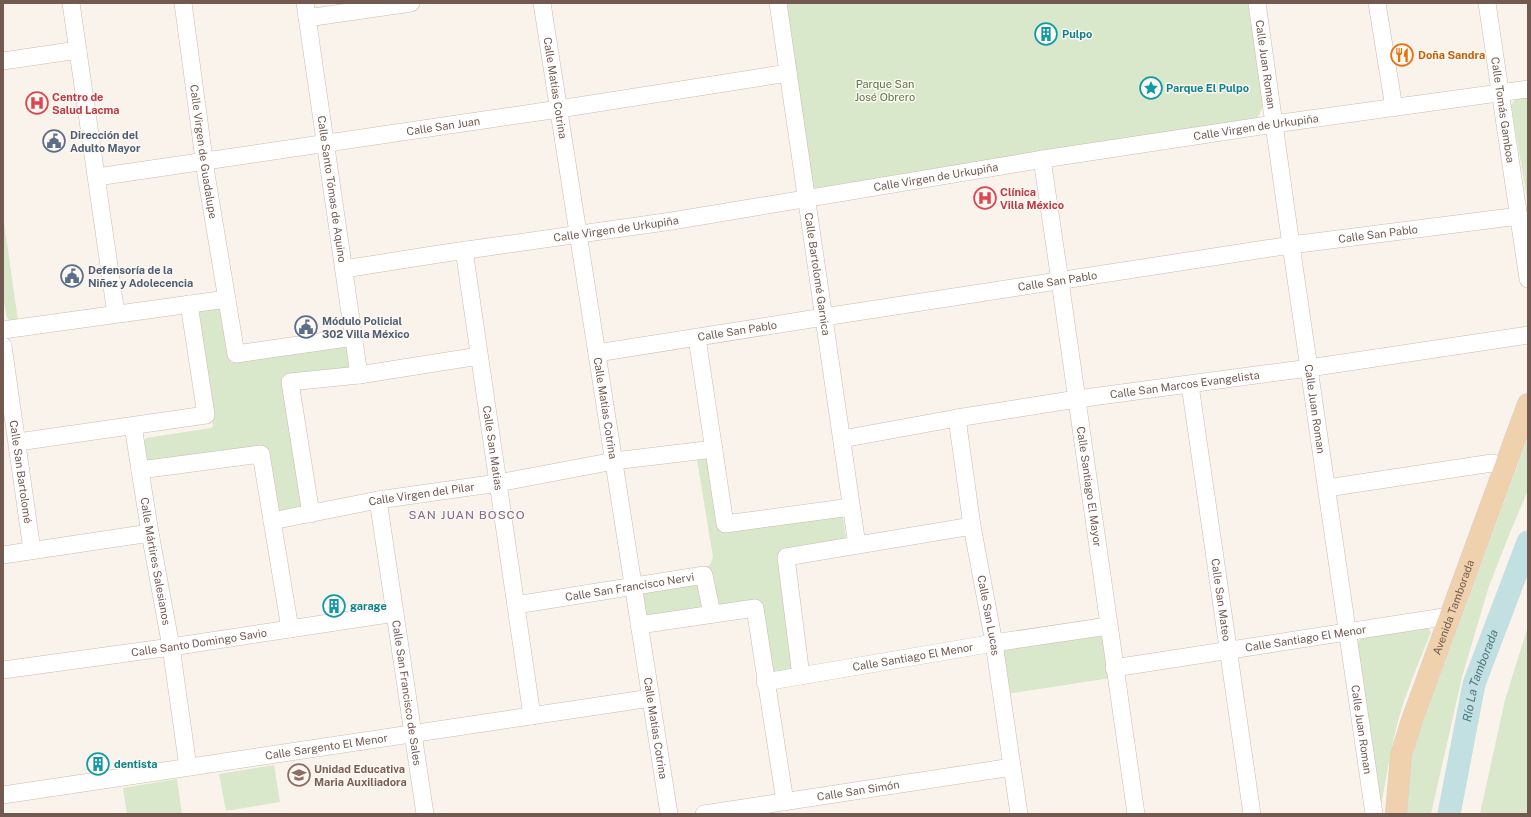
<svg xmlns="http://www.w3.org/2000/svg" width="1531" height="817" font-family="'Public Sans',sans-serif">
  <rect width="100%" height="100%" fill="#faf3ec"/>
  <path fill="#d9e7cb" d="M783 3H1248L1263 106 1259 115 1255 119 815 188 813 186Z
    M1528 95V204L1511 105 1518 96Z
    M3 215 18 321C15 321 11 322 9 320 0 312 3 232 3 215Z
    M220 308 229 359 232 363 346 345 350 368 289 378 302 510 278 518 266 451 147 462 144 442 146 438 211 428 213 426 198 314 199 311Z
    M1528 437V490L1509 535 1489 586 1462 677 1431 814H1405L1410 765 1417 738Z
    M705 459 708 461 720 525 841 515 843 517 846 538 785 552 794 669 772 674 760 606 718 607 703 568 710 565 713 557 697 460Z
    M697 579 706 608 643 619 636 591Z
    M1528 626V814H1480L1505 700Z
    M1426 627 1429 629 1431 632C1419 663 1405 693 1397 725 1390 752 1386 779 1381 806L1357 642 1363 637Z
    M1098 636 1103 637 1111 678 1006 694 1003 652 1009 648Z
    M274 765 280 802 226 811 219 774Z
    M177 779 182 814H127L123 788Z"/>
  <g fill="none" stroke-linecap="round" stroke-linejoin="round">
    <path stroke="#c2e0e2" stroke-width="23" id="s1" d="M1449 814 1474 684 1528 542"/>
    <g stroke="#ccbbb2" stroke-width="18">
      <g id="minor">
        <path d="M71 3 116 314"/>
        <path id="s2" d="M183 3 206 174 236 354 354 337"/>
        <path id="s3" d="M305 3 359 375"/>
        <path id="s4" d="M542 3 669 814"/>
        <path id="s5" d="M778 3 857 545"/>
        <path id="s6" d="M1257 3 1291 245 1374 814"/>
        <path d="M1377 3 1394 108"/>
        <path id="s7" d="M1487 3 1528 279"/>
        <path d="M307 18 411 3"/>
        <path d="M3 61 78 50"/>
        <path id="s8" d="M1042 159 1060 281 1136 814"/>
        <path id="s9" d="M97 177 559 109 788 73"/>
        <path id="s10" d="M464 250 532 716"/>
        <path id="s11" d="M344 269 439 254 672 221 1050 158 1274 124 1528 89"/>
        <path d="M3 330 227 299"/>
        <path d="M697 338 725 524 851 507"/>
        <path id="s12" d="M3 346 32 550"/>
        <path id="s13" d="M597 353 824 317 1291 245 1519 216"/>
        <path id="s14" d="M1190 385 1252 814"/>
        <path id="s15" d="M957 418 972 526 994 643 1019 814"/>
        <path id="s16" d="M133 426 150 533 171 647 188 767"/>
        <path id="s17" d="M842 439 957 418 1077 399 1309 368 1528 335"/>
        <path d="M18 442 206 415 189 304"/>
        <path d="M140 470 261 454 290 629"/>
        <path d="M1327 488 1492 463 1505 466"/>
        <path id="s18" d="M378 500 425 814"/>
        <path d="M311 514 290 382 359 375 479 356"/>
        <path id="s19" d="M272 521 378 500 498 483 614 461 714 449"/>
        <path d="M3 555 150 533"/>
        <path id="s20" d="M516 605 704 575 712 614"/>
        <path d="M639 625 755 608 785 802"/>
        <path id="s21" d="M1114 668 1450 616"/>
        <path id="s22" d="M3 670 171 647 395 613"/>
        <path d="M801 676 786 557 972 526"/>
        <path id="s23" d="M765 682 994 643 1108 626"/>
        <path id="s24" d="M3 795 651 698"/>
        <path id="s25" d="M704 814 1012 767"/>
      </g>
    </g>
    <g stroke="#d8d1ce" stroke-width="22">
      <g id="major">
        <path id="s26" d="M1396 814 1401 755 1412 720 1528 404"/>
      </g>
    </g>
    <use href="#minor" stroke="#fff" stroke-width="17"/>
    <use href="#major" stroke="#f0d1ad" stroke-width="21"/>
  </g>
  <defs>
    <g id="building-ring" transform="scale(1.15)"><circle r="9.5" fill="#fdf8f2" stroke="#0f9aa8" stroke-width="1.5"/><path d="M-4-6H4V6H1V3H-1V6H-4ZM-2.5-4.3h1.7v1.8h-1.7ZM.8-4.3h1.7v1.8H.8ZM-2.5-1h1.7V.8h-1.7ZM.8-1h1.7V.8H.8Z" fill="#0f9aa8"/></g>
    <g id="restaurant-ring" transform="scale(1.15)"><circle r="9.5" fill="#fdf8f2" stroke="#e8710a" stroke-width="1.5"/><path d="M-5-6h1v4h1v-4h1v4h1v-4h1v5L-1.5 .5V6h-2V.5L-5-1ZM5-6V6H3V1.5H1.5Q1.5-4 5-6Z" fill="#e8710a"/></g>
    <g id="sight-ring" transform="scale(1.15)"><circle r="9.5" fill="#fdf8f2" stroke="#0f9aa8" stroke-width="1.5"/><path d="M0-6L1.8-2.2L6-1.7L2.9 1.2L3.7 5.4L0 3.3L-3.7 5.4L-2.9 1.2L-6-1.7L-1.8-2.2Z" fill="#0f9aa8"/></g>
    <g id="hospital-ring" transform="scale(1.15)"><circle r="9.5" fill="#fdf8f2" stroke="#e0444e" stroke-width="1.5"/><path d="M-5-5h3v3.5h4V-5h3V5h-3V1.5h-4V5h-3Z" fill="#e0444e"/></g>
    <g id="civic-ring" transform="scale(1.15)"><circle r="9.5" fill="#fdf8f2" stroke="#5c6f8a" stroke-width="1.5"/><path d="M-.6-6.5H3V-4.5H.6V-3L4-1V1h2V6H-6V1h2V-1L-.6-3ZM-1.2 2.5V6h2.4V2.5Z" fill="#5c6f8a"/></g>
    <g id="school-ring" transform="scale(1.15)"><circle r="9.5" fill="#fdf8f2" stroke="#8d6e63" stroke-width="1.5"/><path d="M0-5L7-2L0 1L-7-2ZM-4 1L0 2.5L4 1V4Q0 6-4 4Z" fill="#8d6e63"/></g>
  </defs>
  <g fill-rule="evenodd">
    <use href="#building-ring" x="1046" y="34"/>
    <use href="#restaurant-ring" x="1402" y="55"/>
    <use href="#sight-ring" x="1151" y="88"/>
    <use href="#hospital-ring" x="37" y="103"/>
    <use href="#civic-ring" x="54" y="141"/>
    <use href="#hospital-ring" x="985" y="198"/>
    <use href="#civic-ring" x="72" y="276"/>
    <use href="#civic-ring" x="306" y="327"/>
    <use href="#building-ring" x="334" y="606"/>
    <use href="#building-ring" x="98" y="764"/>
    <use href="#school-ring" x="299" y="775"/>
  </g>
  <g text-anchor="middle" dominant-baseline="central" stroke-width="3" stroke-linejoin="round" paint-order="stroke">
    <g font-size="11" font-weight="bold" fill="#0d838f" stroke="#fdf8f2" text-anchor="start">
      <text x="1062" y="34">Pulpo</text>
      <text x="1166" y="88">Parque El Pulpo</text>
      <text x="350" y="606">garage</text>
      <text x="114" y="764">dentista</text>
    </g>
    <g font-size="11" font-weight="bold" fill="#c56008" stroke="#fdf8f2" text-anchor="start">
      <text x="1418" y="55">Doña Sandra</text>
    </g>
    <g font-size="11" fill="#735a51" stroke="#fdf8f2">
      <text stroke="none"><textPath href="#s6" startOffset="62">Calle Juan Roman</textPath></text>
      <text stroke="none"><textPath href="#s4" startOffset="86">Calle Matías Cotrina</textPath></text>
      <text stroke="none"><textPath href="#s7" startOffset="108">Calle Tomás Gamboa</textPath></text>
      <text stroke="none"><textPath href="#s9" startOffset="350">Calle San Juan</textPath></text>
      <text stroke="none"><textPath href="#s11" startOffset="923">Calle Virgen de Urkupiña</textPath></text>
      <text stroke="none"><textPath href="#s2" startOffset="150">Calle Virgen de Guadalupe</textPath></text>
      <text stroke="none"><textPath href="#s11" startOffset="599">Calle Virgen de Urkupiña</textPath></text>
      <text stroke="none"><textPath href="#s3" startOffset="188">Calle Santo Tómas de Aquino</textPath></text>
      <text stroke="none"><textPath href="#s11" startOffset="275">Calle Virgen de Urkupiña</textPath></text>
      <text stroke="none"><textPath href="#s13" startOffset="790">Calle San Pablo</textPath></text>
      <text stroke="none"><textPath href="#s5" startOffset="274">Calle Bartolomé Garnica</textPath></text>
      <text stroke="none"><textPath href="#s13" startOffset="466">Calle San Pablo</textPath></text>
      <text stroke="none"><textPath href="#s13" startOffset="142">Calle San Pablo</textPath></text>
      <text stroke="none"><textPath href="#s17" startOffset="347">Calle San Marcos Evangelista</textPath></text>
      <text stroke="none"><textPath href="#s4" startOffset="410">Calle Matías Cotrina</textPath></text>
      <text stroke="none"><textPath href="#s6" startOffset="410">Calle Juan Roman</textPath></text>
      <text stroke="none"><textPath href="#s10" startOffset="200">Calle San Matias</textPath></text>
      <text stroke="none"><textPath href="#s12" startOffset="127">Calle San Bartolomé</textPath></text>
      <text stroke="none"><textPath href="#s8" startOffset="331">Calle Santiago El Mayor</textPath></text>
      <text stroke="none"><textPath href="#s19" startOffset="152">Calle Virgen del Pilar</textPath></text>
      <text stroke="none"><textPath href="#s16" startOffset="137">Calle Mártires Salesianos</textPath></text>
      <text stroke="none"><textPath href="#s20" startOffset="115">Calle San Francisco Nervi</textPath></text>
      <text stroke="none"><textPath href="#s14" startOffset="217">Calle San Mateo</textPath></text>
      <text stroke="none"><textPath href="#s26" startOffset="216">Avenida Tamborada</textPath></text>
      <text stroke="none"><textPath href="#s15" startOffset="200">Calle San Lucas</textPath></text>
      <text stroke="none"><textPath href="#s21" startOffset="194">Calle Santiago El Menor</textPath></text>
      <text stroke="none"><textPath href="#s22" startOffset="198">Calle Santo Domingo Savio</textPath></text>
      <text stroke="none"><textPath href="#s23" startOffset="150">Calle Santiago El Menor</textPath></text>
      <text stroke="none"><textPath href="#s18" startOffset="195">Calle San Francisco de Sales</textPath></text>
      <text stroke="none"><textPath href="#s4" startOffset="734">Calle Matías Cotrina</textPath></text>
      <text stroke="none"><textPath href="#s6" startOffset="734">Calle Juan Roman</textPath></text>
      <text stroke="none"><textPath href="#s24" startOffset="327">Calle Sargento El Menor</textPath></text>
      <text stroke="none"><textPath href="#s25" startOffset="156">Calle San Simón</textPath></text>
    </g>
    <g font-size="11" fill="#5c774b" stroke="#fdf8f2">
      <text x="885" y="84">Parque San<tspan x="885" dy="13">José Obrero</tspan></text>
    </g>
    <g font-size="11" font-weight="bold" fill="#be3a42" stroke="#fdf8f2" text-anchor="start">
      <text x="52" y="97">Centro de<tspan x="52" dy="13">Salud Lacma</tspan></text>
      <text x="1000" y="192">Clínica<tspan x="1000" dy="13">Villa México</tspan></text>
    </g>
    <g font-size="11" font-weight="bold" fill="#4e5e75" stroke="#fdf8f2" text-anchor="start">
      <text x="70" y="135">Dirección del<tspan x="70" dy="13">Adulto Mayor</tspan></text>
      <text x="88" y="270">Defensoría de la<tspan x="88" dy="13">Niñez y Adolecencia</tspan></text>
      <text x="322" y="321">Módulo Policial<tspan x="322" dy="13">302 Villa México</tspan></text>
    </g>
    <g font-size="11" font-weight="bold" fill="#785e54" stroke="#fdf8f2" text-anchor="start">
      <text x="314" y="769">Unidad Educativa<tspan x="314" dy="13">Maria Auxiliadora</tspan></text>
    </g>
    <g font-size="12" letter-spacing="1" fill="#7e6a8e" stroke="#fdf8f2">
      <text x="467" y="515">SAN JUAN BOSCO</text>
    </g>
    <g font-size="12" font-style="italic" fill="#4a787c" stroke="#fdf8f2">
      <text stroke="none"><textPath href="#s1" startOffset="142">Río La Tamborada</textPath></text>
    </g>
  </g>
  <rect width="1531" height="817" fill="none" stroke="#735a51" stroke-width="8"/>
</svg>
